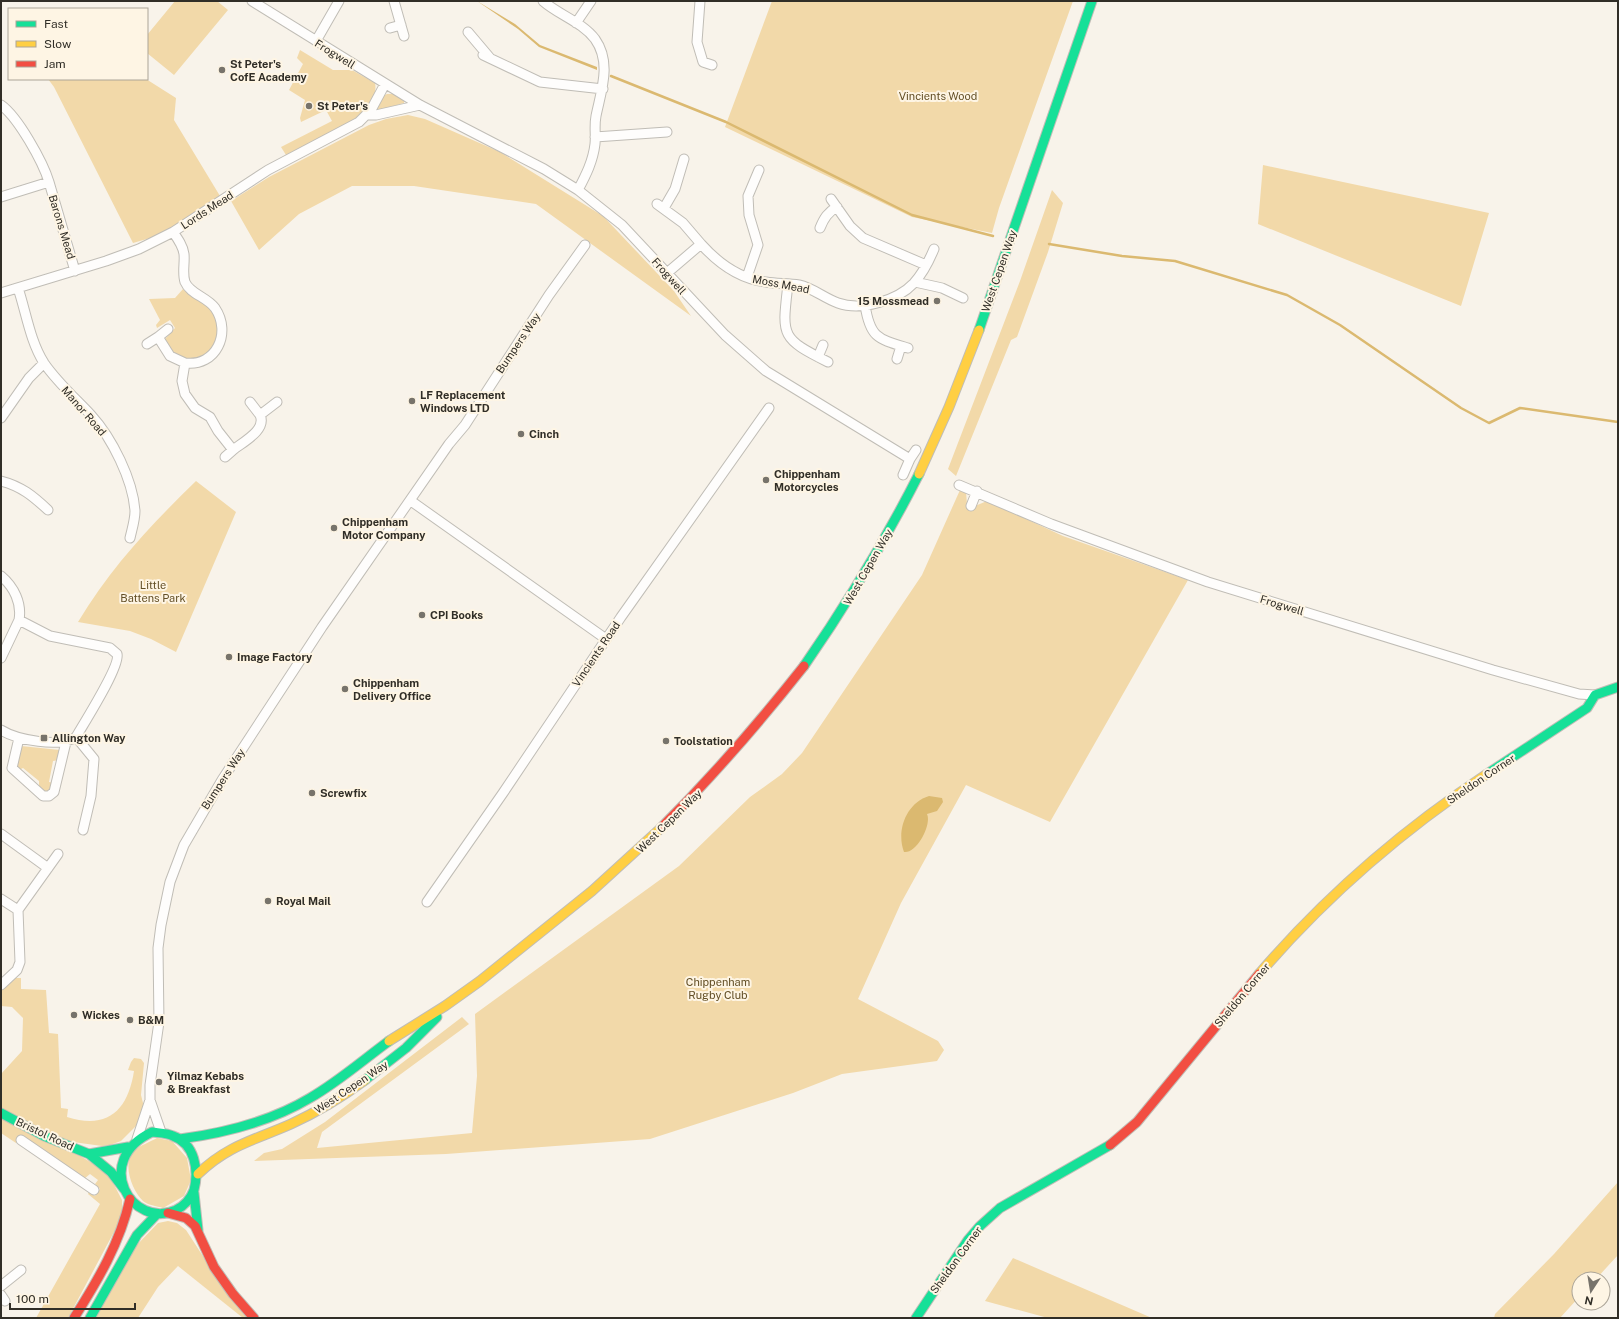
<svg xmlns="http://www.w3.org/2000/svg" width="1619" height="1319" font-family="'Public Sans',sans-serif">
  <rect width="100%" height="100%" fill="#f8f3ea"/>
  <path fill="#f2d9a9" d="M175 1H217L228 10 174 75 147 53V35Z
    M772 1H1073L999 208 992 233 912 217 725 127Z
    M300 50 333 70H352L375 83C378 97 365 114 355 122L286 155 281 147 332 121 326 110 301 122 300 118 305 100 289 90 303 64 297 58Z
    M48 79H146L176 98 174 120 220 196 171 232 133 243 54 87Z
    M387 94H393L404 101V103L376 111 383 96Z
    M408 115 425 119 500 152 603 216 674 291 691 316 536 204 414 186H352L299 214 259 250 231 201 269 177 369 125 386 119Z
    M1263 165 1489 213 1461 306 1258 224Z
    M1052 190 1063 203 1048 252 1017 337 1011 340 956 476 948 469 1020 281Z
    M183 289C192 299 207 301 214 313 238 354 174 378 165 339L175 328 170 320 157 328 156 325 160 320 149 299 175 298Z
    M196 481 236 512 176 652 151 639 130 631 78 622C112 566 150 526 196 481Z
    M960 490 966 492 967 504 975 506 987 501 1063 536 1188 580 1050 822 966 785 901 903 858 999 938 1041 944 1050 937 1061 842 1074 793 1093 650 1139 446 1154 254 1161 264 1153 282 1149 325 1122 462 1017 469 1024 322 1132 317 1148 472 1133 477 1076 475 1014 679 866 750 797 782 774 802 753 922 575Z
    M21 746 60 750 59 760 53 761 49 782 54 783 53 788 47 793 39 788V781L23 768 19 770 16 768Z
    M14 978H21V989L46 990 49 1033 58 1034 61 1108 68 1109 67 1117C108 1130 128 1110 134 1071L128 1070 131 1062 134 1058 141 1059 144 1063 141 1095 144 1107 138 1124 121 1141 110 1145 102 1146 73 1142 82 1157 108 1173 122 1200V1217L68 1318H36L100 1204 88 1194 89 1192 95 1196 100 1189 95 1184 98 1180 90 1174 84 1179 20 1137 16 1143 1 1133V1074L22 1051 23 1018 12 1007 1 1006V990Z
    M157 1138 172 1141 187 1158 191 1180 184 1196 163 1208C157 1206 147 1205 143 1201 132 1191 121 1162 135 1150 141 1145 150 1142 157 1138Z
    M1618 1182V1255L1596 1279H1579V1297L1560 1318H1494L1495 1314 1554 1254Z
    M168 1221 177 1223 186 1230 210 1267 247 1318H243L178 1266 158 1287 138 1318H96L133 1249 158 1223Z
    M1013 1258 1152 1318H1048L985 1301Z"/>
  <path fill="#dbb970" d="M477 1 515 24 540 45 597 67V70L539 47 518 29Z
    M929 796 942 798 943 802 937 811 927 814C932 824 917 854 904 852 896 831 906 803 929 796Z"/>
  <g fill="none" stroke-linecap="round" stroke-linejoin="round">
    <path stroke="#dbb970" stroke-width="2.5" d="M611 76 726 122 912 215 993 236
      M1049 244 1122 256 1175 261 1287 295 1340 325 1461 408 1489 423 1520 408 1618 422"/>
    <g stroke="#c0bdb6" stroke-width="11">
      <path id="street" d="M252 1 420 105 544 169 578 190 622 225 725 335 766 371 910 459 903 475
        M394 1 404 36
        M543 1C559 15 582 22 595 39 612 63 601 91 596 116 594 126 596 135 595 144 593 161 586 175 578 190
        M700 1 697 42 703 62 712 65
        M576 23 591 1
        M390 28 401 25
        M468 32 490 58
        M316 41 339 1
        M483 55 540 82 603 89
        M1 105C18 117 43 162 49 182
        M367 115H376L420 105
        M595 137 667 132
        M1 197 49 182 75 271
        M831 199 850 226 863 238 926 265
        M657 204 683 223 701 244 667 273
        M664 208 675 189 684 159
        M820 228C824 218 828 212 837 207
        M173 232C178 239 183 246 184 254 185 263 182 273 185 282 190 294 207 297 215 308 232 333 216 367 185 363L182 381 185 394 195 408 210 417 218 431 233 450C243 442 267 430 260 415L277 402
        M701 244C718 263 740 279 766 282 777 284 788 283 799 285 813 288 824 298 838 303 861 311 897 301 914 283 923 273 929 261 934 249
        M747 277 758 245 749 215 748 196 759 170
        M915 282 942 288 963 298
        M788 284C782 336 780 338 828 362
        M18 288C26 312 30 341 44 363 57 382 75 398 91 415 112 438 133 480 135 511 135 520 132 529 130 538
        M1 293 106 261 139 249 173 232 268 170 359 122 371 110 385 84
        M865 305C870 338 878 339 908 348
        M158 337 168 329
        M147 344 158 337 170 356 185 363
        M818 357 823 345
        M897 359 901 346
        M250 402 260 415
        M1 418 29 378 44 363
        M225 457 233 450
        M910 459 916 450
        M1 481C21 486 33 496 48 510
        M959 485 1051 524 1208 582 1493 670 1579 694 1595 695
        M411 501 606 639
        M971 506 977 491
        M1 576C14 587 22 603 19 620L50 636 110 648 117 654C121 665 84 723 76 737 60 748 17 740 1 730
        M1 658 19 620
        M76 737 94 759 91 796 83 830
        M19 738 12 768 43 796H49L54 792 66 742
        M1 834 48 868
        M1 899 18 910
        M427 902 503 793 621 617 769 408
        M1 985 17 970 20 962 18 910 58 854
        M150 1100 161 1132
        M137 1139 150 1100V1085L159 1022 158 948 161 925 170 882 184 845 222 780 322 627 449 444 465 425 549 295 585 245
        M21 1140 94 1190
        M1 1286 21 1270
        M1 1295 5 1301"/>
    </g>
    <g stroke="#c0bdb6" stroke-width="11">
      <path id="fast" d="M979 330 1092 1
        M804 666C847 604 885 541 919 474
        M1487 774 1587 708 1595 695 1618 687
        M365 1080 406 1048 437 1017
        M1 1113 44 1136 89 1154 111 1172 124 1189
        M152 1132C159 1133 167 1133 173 1136 195 1144 199 1170 194 1190 191 1198 184 1206 176 1210 132 1230 91 1161 152 1132Z
        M180 1139C225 1133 270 1122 310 1098 338 1082 363 1060 389 1041
        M89 1154 128 1147
        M194 1193 198 1230
        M90 1318 137 1235 157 1214
        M916 1318 968 1240 980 1226 1000 1208 1110 1145"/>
    </g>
    <g stroke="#c0bdb6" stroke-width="11">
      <path id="slow" d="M919 474 949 407 979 330
        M1259 974C1326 896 1401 831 1487 774
        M389 1041 445 1006 480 981 592 891 661 828
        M198 1174C228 1145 255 1140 291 1124 317 1112 342 1097 365 1080"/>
    </g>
    <g stroke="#c0bdb6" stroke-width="11">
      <path id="jam" d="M661 828C713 776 759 723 804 666
        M1110 1145 1137 1122 1259 974
        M168 1213 186 1218 195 1226 214 1267 233 1294 254 1318
        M74 1318C98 1280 120 1243 130 1199"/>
    </g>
    <use href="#street" stroke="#fefdfc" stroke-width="9"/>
    <use href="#fast" stroke="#16e098" stroke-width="9"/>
    <use href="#slow" stroke="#ffcf43" stroke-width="9"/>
    <use href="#jam" stroke="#f24e42" stroke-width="9"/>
  </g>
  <g fill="#77736b" stroke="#fef5e4" stroke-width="1.5">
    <circle cx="222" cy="70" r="4"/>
    <circle cx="309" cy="106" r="4"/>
    <circle cx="937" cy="301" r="4"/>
    <circle cx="412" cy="401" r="4"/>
    <circle cx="521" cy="434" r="4"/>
    <circle cx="766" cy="480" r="4"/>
    <circle cx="334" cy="528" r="4"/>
    <circle cx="422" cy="615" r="4"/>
    <circle cx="229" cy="657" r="4"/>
    <circle cx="345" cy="689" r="4"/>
    <rect x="40" y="734" width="8" height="8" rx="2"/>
    <circle cx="666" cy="741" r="4"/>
    <circle cx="312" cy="793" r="4"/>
    <circle cx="268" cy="901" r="4"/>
    <circle cx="74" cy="1015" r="4"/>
    <circle cx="130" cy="1020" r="4"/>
    <circle cx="159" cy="1082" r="4"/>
  </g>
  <g text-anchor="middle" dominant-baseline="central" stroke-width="4" stroke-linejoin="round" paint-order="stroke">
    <g font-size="11" fill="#312e27" stroke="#fef5e4">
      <text transform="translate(335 54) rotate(32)">Frogwell</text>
      <text transform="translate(207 210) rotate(-33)">Lords Mead</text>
      <text transform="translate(62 227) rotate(73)">Barons Mead</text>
      <text transform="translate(999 271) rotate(-71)">West Cepen Way</text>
      <text transform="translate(669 276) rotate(48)">Frogwell</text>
      <text transform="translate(781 284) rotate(11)">Moss Mead</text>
      <text transform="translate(518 343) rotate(-56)">Bumpers Way</text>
      <text transform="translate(84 411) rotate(49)">Manor Road</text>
      <text transform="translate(868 567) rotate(-60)">West Cepen Way</text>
      <text transform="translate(1282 605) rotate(17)">Frogwell</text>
      <text transform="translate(596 654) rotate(-56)">Vincients Road</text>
      <text transform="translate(223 779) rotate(-57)">Bumpers Way</text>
      <text transform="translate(1481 779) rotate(-34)">Sheldon Corner</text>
      <text transform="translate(669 821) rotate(-44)">West Cepen Way</text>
      <text transform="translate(1242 995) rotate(-50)">Sheldon Corner</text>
      <text transform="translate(351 1087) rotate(-34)">West Cepen Way</text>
      <text transform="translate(45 1134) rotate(25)">Bristol Road</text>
      <text transform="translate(956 1260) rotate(-54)">Sheldon Corner</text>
    </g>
    <g font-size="11" font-weight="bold" fill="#312e27" stroke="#fef5e4" text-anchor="start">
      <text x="230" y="64">St Peter's<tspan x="230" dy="13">CofE Academy</tspan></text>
      <text x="317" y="106">St Peter's</text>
      <text x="929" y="301" text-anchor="end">15 Mossmead</text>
      <text x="420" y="395">LF Replacement<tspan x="420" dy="13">Windows LTD</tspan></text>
      <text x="529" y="434">Cinch</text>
      <text x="774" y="474">Chippenham<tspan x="774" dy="13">Motorcycles</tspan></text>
      <text x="342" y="522">Chippenham<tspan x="342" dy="13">Motor Company</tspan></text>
      <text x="430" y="615">CPI Books</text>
      <text x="237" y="657">Image Factory</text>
      <text x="353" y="683">Chippenham<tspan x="353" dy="13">Delivery Office</tspan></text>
      <text x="52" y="738">Allington Way</text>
      <text x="674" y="741">Toolstation</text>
      <text x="320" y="793">Screwfix</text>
      <text x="276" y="901">Royal Mail</text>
      <text x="82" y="1015">Wickes</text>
      <text x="138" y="1020">B&amp;M</text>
      <text x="167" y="1076">Yilmaz Kebabs<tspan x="167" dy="13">&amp; Breakfast</tspan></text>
    </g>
    <g font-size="11" fill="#634f26" stroke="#fef5e4">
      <text x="938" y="96">Vincients Wood</text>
      <text x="153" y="585">Little<tspan x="153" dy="13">Battens Park</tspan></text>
      <text x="718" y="982">Chippenham<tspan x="718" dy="13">Rugby Club</tspan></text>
    </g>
  </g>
  <rect width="1619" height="1319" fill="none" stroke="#312e27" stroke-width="4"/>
  <rect x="8" y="8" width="140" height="72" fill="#fef5e4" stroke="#aca598"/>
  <rect x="16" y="21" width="20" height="6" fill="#16e098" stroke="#aca598"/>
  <text x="44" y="28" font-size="12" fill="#312e27">Fast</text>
  <rect x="16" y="41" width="20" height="6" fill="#ffcf43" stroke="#aca598"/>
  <text x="44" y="48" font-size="12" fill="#312e27">Slow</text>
  <rect x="16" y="61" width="20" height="6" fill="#f24e42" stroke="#aca598"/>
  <text x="44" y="68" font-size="12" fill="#312e27">Jam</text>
  <g transform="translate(1591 1291) rotate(192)"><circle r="19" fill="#fef5e4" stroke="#aca598"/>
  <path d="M0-3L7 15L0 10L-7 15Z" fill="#77736b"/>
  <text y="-6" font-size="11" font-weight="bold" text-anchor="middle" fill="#312e27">N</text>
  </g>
  <path d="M10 1303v6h125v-6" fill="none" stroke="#312e27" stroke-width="2"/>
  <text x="16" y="1303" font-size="12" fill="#312e27" stroke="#fef5e4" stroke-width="3" paint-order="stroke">100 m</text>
</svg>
